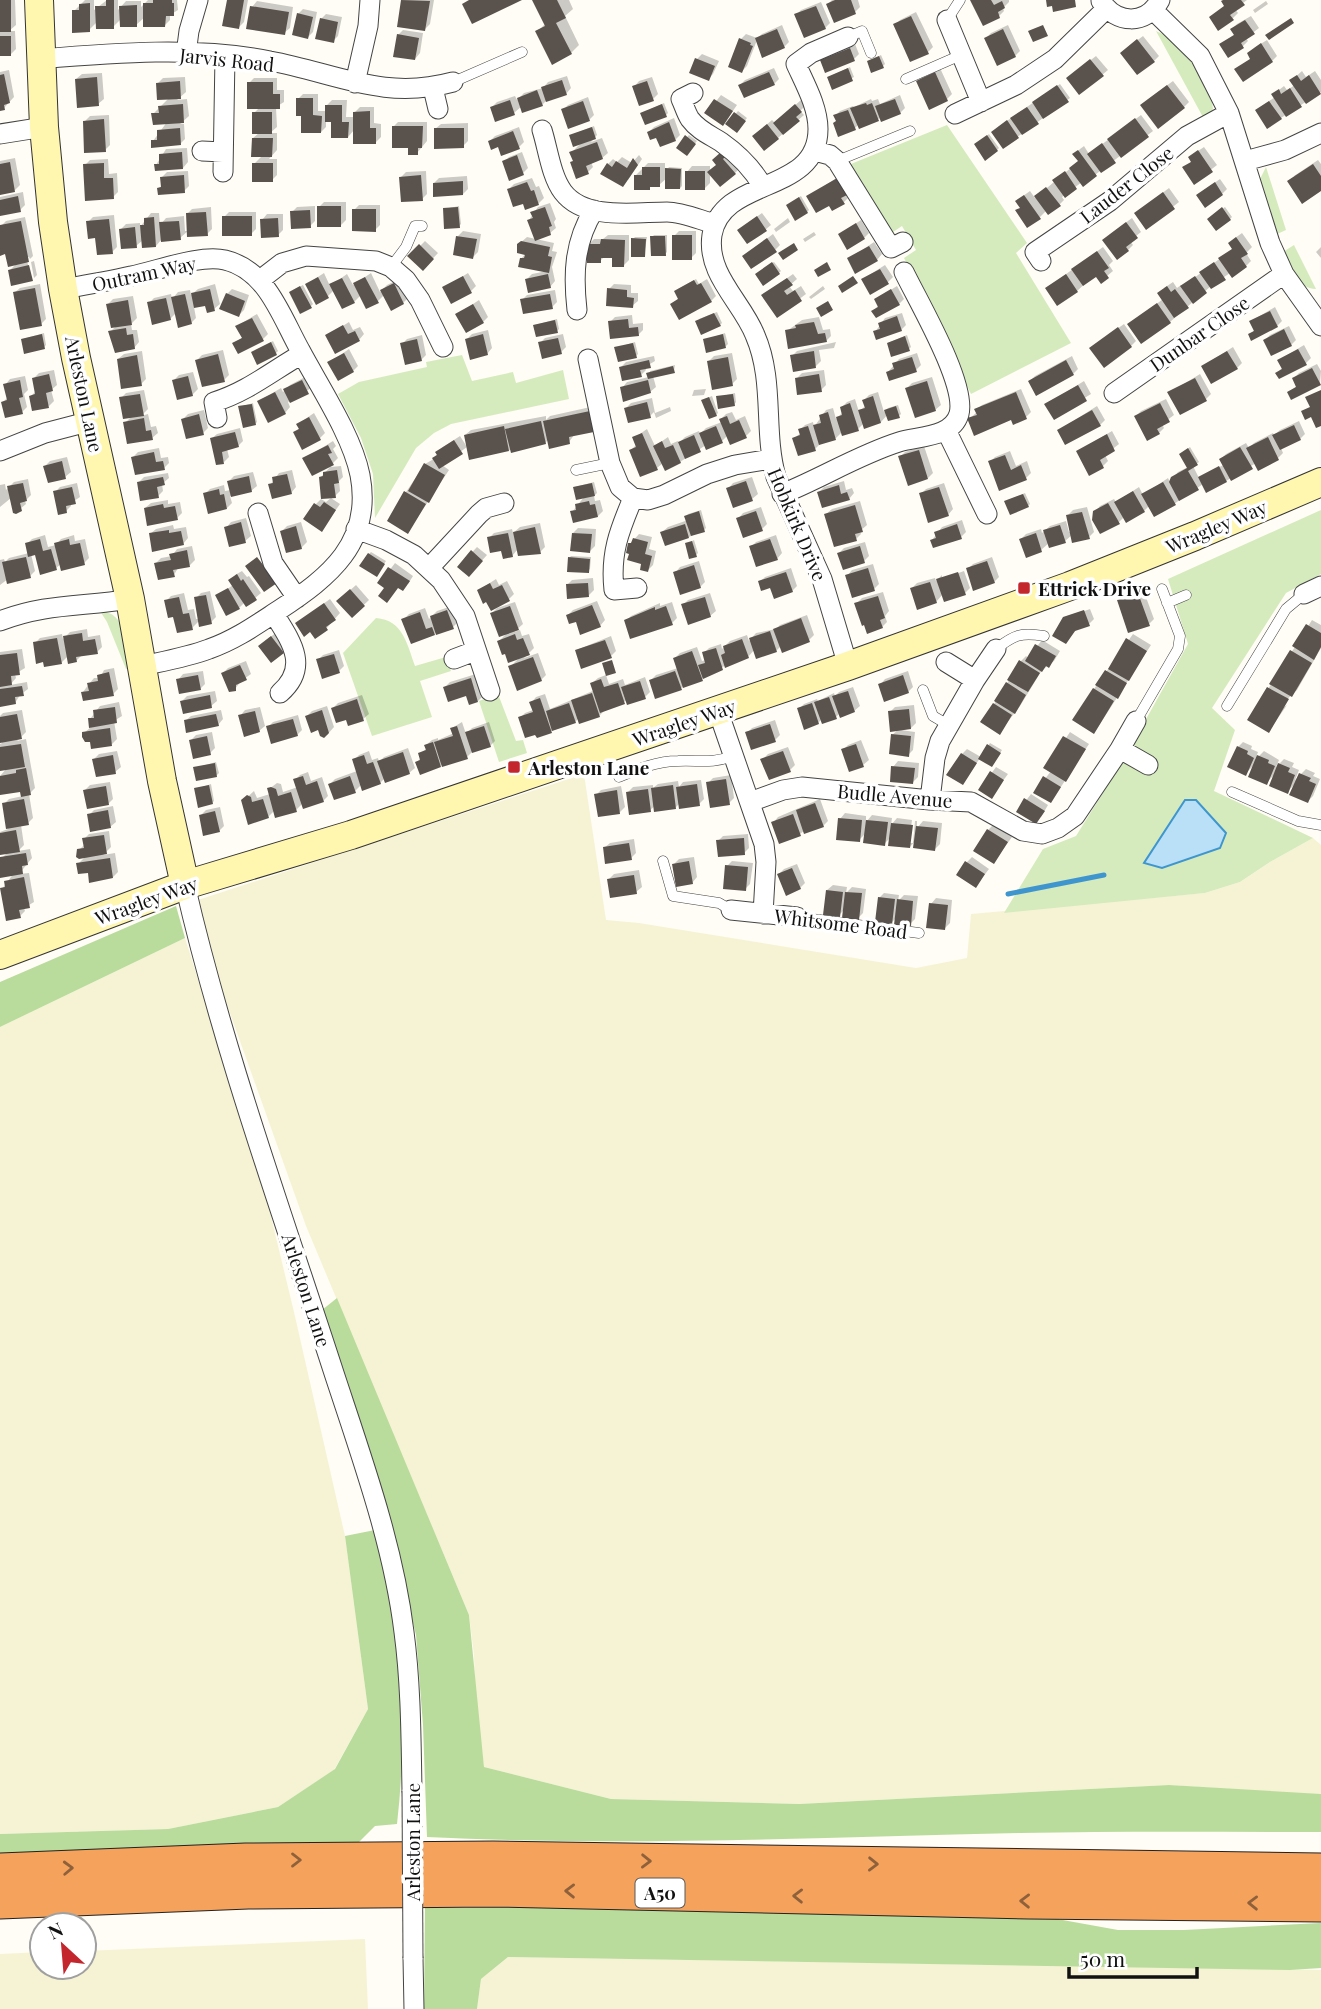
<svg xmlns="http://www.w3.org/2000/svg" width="1321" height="2009" font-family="'Playfair Display',serif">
  <rect width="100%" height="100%" fill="#fffdf5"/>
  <path fill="#f6f3d4" d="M584 774 606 920 639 923 916 968 967 958 971 914 1205 893 1240 882 1270 862 1313 838 1321 845V1795L1169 1785 799 1804 611 1799 484 1767 475 1691 474 1655 469 1615 306 1226 215 971 198 900Z
    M185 938 250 1144 259 1167 294 1312 345 1536 368 1709 334 1770 278 1807 168 1829 0 1834V1027Z
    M365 1939 368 2009H0V1954L42 1952V1967H84V1951Z
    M508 1957 1321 1970V2009H477L481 1979Z"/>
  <path fill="#d5ebbd" d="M1156 31C1186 43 1202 72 1212 102L1213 109 1208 118 1204 119Z
    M947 125 1027 243 1016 253 1071 343 971 394 904 258 916 250 902 226 890 234 846 166Z
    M1266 167 1286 230 1275 235 1259 181Z
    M1294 245 1316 289C1297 289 1291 266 1283 252Z
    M462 355 472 381 513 372 516 383 563 370 569 399 451 424 434 433 416 448 375 518 373 474 361 438 338 394 359 382 427 367 426 362Z
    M1321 510V574L1286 593 1212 708 1235 730 1214 791 1313 838 1270 862 1240 882 1205 893 1004 913 1043 849 1076 836 1121 764 1188 644 1168 579Z
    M100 611C127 612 127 647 132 668L126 669 107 622Z
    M376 618C403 620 407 644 415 666L446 657 451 671 420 681 432 717 372 736 343 653Z
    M498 694 516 741 523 740 527 753 499 762 479 701Z"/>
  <path fill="#b9dc9c" d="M176 906 185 938 0 1027V982Z
    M337 1298 469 1615 484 1767 611 1799 799 1804 1169 1785 1321 1794V1832C1220 1832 1120 1831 1020 1833 822 1837 625 1847 427 1837L423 1725 416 1635 371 1455 322 1310Z
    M375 1530C383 1567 393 1604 397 1642 404 1702 404 1764 397 1824L375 1826 359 1842 0 1859V1834L168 1829 278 1807 335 1769 368 1709 345 1536Z
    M517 1907 1046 1917 1118 1930H1184L1321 1923V1968L1290 1970 508 1957 481 1979 477 2009H424L425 1908Z"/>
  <path fill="#b9e0f7" stroke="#3f96cf" stroke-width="2" d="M1185 800H1196L1226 833 1220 848 1162 868 1144 863Z"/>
  <path fill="#0003" d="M0 0H15L16 25 9 31H15L16 49 11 54H0Z
    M85 0H94V10L107 0H118V10L126 1H141V7L148 0H177L178 10 170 15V20L165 25 145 17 136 25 121 19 113 27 97 22 89 30 74 11Z
    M229 0H248L244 22 239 27Z
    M403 0H434L430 24 425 29 399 25Z
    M534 0H569L573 9 565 16 579 45 571 53 538 31 546 23Z
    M832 0H858L860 7 855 12 835 21 828 4Z
    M972 0H1009V2L1003 8 1004 11 999 16Z
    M1225 0H1247L1235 9 1238 13 1233 18 1219 28 1226 5Z
    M257 1 293 7 290 28 284 33 252 7Z
    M1266 1 1268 4 1255 13 1253 10Z
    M821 2 830 23 825 28 796 15 801 10Z
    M303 9 317 12 313 32 308 37 298 14Z
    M916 12 933 47 928 52 895 25 900 20Z
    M326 14 342 17 338 36 333 41 321 19Z
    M1251 16 1259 28 1246 38 1248 41 1243 46 1229 56 1221 44 1235 34 1232 29 1237 24Z
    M782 25 789 42 784 47 757 40 747 66 742 71 741 39 746 34 757 38 762 34Z
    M1008 25 1020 51 1015 56 986 38 991 33Z
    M403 30 423 33 420 53 415 59 398 35Z
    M1143 36 1159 56 1154 61 1127 48Z
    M1267 40 1277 56 1272 61 1236 69 1252 58 1254 48Z
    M855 44 859 54 854 59 822 61 827 56Z
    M702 54 719 61 713 74 708 79 697 59Z
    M881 55 885 64 883 66 869 61Z
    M1096 56 1108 70 1102 75 1074 73Z
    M850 67 854 77 833 87 831 76Z
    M774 68 779 79 774 84 740 85 745 80Z
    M940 68 952 94 947 99 918 81 923 76Z
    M9 70 14 97 4 108 0 109V72Z
    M1302 71 1306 77 1315 71 1321 80V92L1281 118 1262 106 1275 97 1279 90 1284 86 1287 90 1295 85 1292 80Z
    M102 73 104 99 98 104 76 79 82 74Z
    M567 76 571 88 566 94 546 101 542 105 522 106 514 113 492 107 497 102 515 96 517 100 524 93 543 88 548 82Z
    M185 77 186 92 177 100 187 99 189 116 180 124H184L185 139 180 144 153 141 167 122 153 114 169 98 158 83 163 78Z
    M652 77 658 94 653 99 634 87 639 81Z
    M254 78H277V90H284V102L276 107 277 127 270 133H277V150L269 159H277V175L272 180 254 164 262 156 253 138 260 132 254 113 260 107 249 83Z
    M1173 81 1189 102 1184 107 1147 100Z
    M1060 84 1070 98 1004 147 998 127Z
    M303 94H318V111H327V105L332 100H347L346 117H355V112L360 107H374V123L381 124V137L375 143 355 129 348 137 333 121H326V127L321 132 303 114 298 99Z
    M721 95 737 105 728 118 707 113Z
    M900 95 905 108 900 113 859 124 855 128 837 120 835 116 840 111 853 106 854 107 871 99 872 101 878 99 880 104Z
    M588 97 594 115 589 120 563 110 568 105Z
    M801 100 806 105 800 111 804 115 778 138 759 131 772 120 775 123Z
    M664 103 668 113 666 115 642 113Z
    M738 111 747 118 737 130 728 123Z
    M109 115 110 145 105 150 85 121 90 116Z
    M1141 115 1153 131 1083 184 1082 182 1062 197 1064 200 1059 205 1047 210 1039 218 1021 207 1023 196 1030 191 1035 198 1079 161 1075 154 1080 149 1084 146 1089 154Z
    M674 118 680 135 675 140 649 132 654 127Z
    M398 122H427V141L417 153 393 127Z
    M468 123V141L463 146 435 129 441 124Z
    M594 126 597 135 591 142 602 138 608 153 602 158 591 162 593 167 588 172 577 177 571 153 581 143 571 135Z
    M519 127 524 142 519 147 499 145 490 141 495 136Z
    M989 134 999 148 997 150 978 143Z
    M689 135 697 141 686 154 678 147Z
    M1204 147 1217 165 1195 182 1185 168 1192 161 1195 153Z
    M187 148 188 162 183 168 156 165 166 149Z
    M727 149 740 168 735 173 718 164Z
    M522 152 528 168 523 173 504 162 509 157Z
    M639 155 642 159 628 180 608 164 613 159 617 162 622 157 632 163Z
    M15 158 20 185 15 190 0 193V161Z
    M108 159 109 174 117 173 118 192 113 197 85 165 90 160Z
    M1318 160 1321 164V189L1294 176Z
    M648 163H665V172L669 167 682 168V186L680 188 667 178 659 185H653L649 188 636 175Z
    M692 166H710V183L705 188 687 172Z
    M188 171 189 186 184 191 159 188 163 185 162 177 167 172Z
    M426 171 427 194 422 199 401 177 406 172Z
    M844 173 849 197 844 202 829 203 808 197Z
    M467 176 468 189 463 194 434 183 439 178Z
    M532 178 536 187 539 186 544 198 539 203 526 208 524 201 509 189 514 184Z
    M1220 179 1227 189 1222 194 1204 190Z
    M1169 188 1179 202 1147 227 1141 209Z
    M23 192 25 205 20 210 0 215V197Z
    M801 196 809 210 807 212 790 203Z
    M324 202H346V220L341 225 319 207Z
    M550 203 556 219 554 222 556 228 550 233 529 220 538 207Z
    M359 205H380V225L375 230 354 210Z
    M315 206V221L310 226 292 212 297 207Z
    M459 206 461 224 459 226 444 209Z
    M211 207 212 229 207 234 187 214 192 209Z
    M1225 207 1232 217 1230 219 1211 217Z
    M229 212H256V229L251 234 224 217Z
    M151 213H159L160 225 166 218 184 216 185 231H188L180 238 161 240 156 246 143 240 136 246 121 229 126 224 140 223V227Z
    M762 213 771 225 765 230 745 225Z
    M267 214H283V230L278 235 262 220Z
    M114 215 117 247 112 252 97 236 88 222 93 217Z
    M25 217 33 256 30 259 29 257H26L32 280 10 270 17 263 6 252 0 254 1 226 6 221Z
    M788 218 790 222 776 232 774 229Z
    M1132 218 1141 232 1130 241 1133 245 1128 250 1109 235Z
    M861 220 869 233 864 238 840 234Z
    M463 231 481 234 478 252 473 257 458 236Z
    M679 231H696V253L691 258 674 236Z
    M814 232 816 235 805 242 803 239Z
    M1242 233 1252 247 1246 253 1251 261 1246 266 1232 276 1230 273 1211 286 1170 322 1130 324 1163 299 1164 288 1173 282 1177 288 1181 285 1182 287 1234 248 1235 238Z
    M773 234 780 245 775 250 744 256Z
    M608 235H629V260L624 265 614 257 605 256 600 261 589 244 594 239H603Z
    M654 235H667V252L665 254 652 237Z
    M527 237 554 243 552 251 557 252 552 267 555 281 550 287 527 279 532 274 547 271 521 259 526 253 519 244Z
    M635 237H647L644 255 633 239Z
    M425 241 438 253 423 269 410 256Z
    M874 242 882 254 877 260 849 259Z
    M1103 247 1113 261 1109 265 1113 271 1101 281 1096 274 1077 291 1057 304 1047 288Z
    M1321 247V258L1316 252Z
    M34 261 37 275 34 278 31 262Z
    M774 262 781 271 779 273 759 272Z
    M885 265 893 277 888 282 863 279Z
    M324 273 330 286 347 274 353 285 371 273 380 292 387 285 399 279 408 298 403 303 384 295 377 302 361 295 354 302 334 290 328 296 307 284Z
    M468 273 476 286 471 291 444 288Z
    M793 274 797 279 789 286 793 291 801 286 806 294 778 315 763 295Z
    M696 279 699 284 707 279 716 296 711 301 672 304 679 298 678 289Z
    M40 284 46 319 41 324 14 293 20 288Z
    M215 284 220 304 214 309 206 304 194 307 196 318 191 323 177 312 170 319 149 303 154 298 171 294 172 299 178 292 190 290 191 295 198 289Z
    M614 284 631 285V293H638V301L632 306 609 289Z
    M303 285 313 304 311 306 293 290Z
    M823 286 825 289 811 299 809 297Z
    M897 286 904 299 899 304 873 311 879 305 876 299Z
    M232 289 249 295 244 310 239 315 227 294Z
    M555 290 557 302 552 307 522 300 527 295Z
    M133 296 137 318 131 324 132 330H137L139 342 134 348 110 332 116 326 108 304 113 299Z
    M479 300 488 317 483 322 458 314Z
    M1275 307 1282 321 1277 326 1250 335 1255 329 1251 321Z
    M717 312 722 323 720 325 699 319Z
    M902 313 906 325 901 330 875 332 885 318Z
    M257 314 268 334 263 339 235 343 243 337 237 326Z
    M632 315 633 324 643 323V330L638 335 610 322 615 317Z
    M819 317 823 330 830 329 831 336 826 341 787 331 802 320Z
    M557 319 559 329 557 331 535 325Z
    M349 322 353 330 360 327 364 334 359 340 327 336Z
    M1124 324 1136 341 1131 346 1097 343Z
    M1289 326 1296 340 1291 345 1265 340 1270 335Z
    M488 330 492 348 487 354 467 339 472 334Z
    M44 333 46 345 44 347 23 339Z
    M725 333 728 344 726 346 705 340Z
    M563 334 566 347 561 352 540 343 545 338Z
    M422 335 426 355 421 360 402 344 407 339Z
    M907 335 911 347 909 349 888 343Z
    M273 341 278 351 276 353 255 350Z
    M635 342 638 354 636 356 616 348Z
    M836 342 834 348 819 350 821 361 816 366 792 356 797 351Z
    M1304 345 1311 358 1306 363 1277 373 1283 367 1279 360Z
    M1233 347 1242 363 1237 368 1203 366Z
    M349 349 358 366 353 371 330 362Z
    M223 350 229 375 224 380 197 360 202 355Z
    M142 351 146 379 141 384 118 359 124 354Z
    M732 353 737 379 732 384 709 361 714 356Z
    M917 353 921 365 916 370 888 372 899 359Z
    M654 356 655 361 645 367 646 370 641 375 621 367 626 362Z
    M1072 356 1078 369 1073 374 1030 381 1035 376Z
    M1317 364 1321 371 1320 383 1289 392 1297 386 1294 378 1299 373Z
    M675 365 674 371 653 376 656 387 650 392 622 388 627 382 649 377 650 371Z
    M54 370 57 385 51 390 54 401 49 406 31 396 36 391 34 378 39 373Z
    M824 370 826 385 821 390 797 378 802 373Z
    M193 372 198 389 192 395 174 380 179 375Z
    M1200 374 1211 394 1206 399 1169 393Z
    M25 376 28 390 24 394 27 407 22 412 3 402 8 397 5 385 10 379Z
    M307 376 313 387 288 402 290 407 285 413 269 421 259 401 281 388 283 392 290 385Z
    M932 377 941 405 935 410 907 388 912 383Z
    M1084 381 1091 394 1054 417 1047 404Z
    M706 389 704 395 692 396 694 390Z
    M1021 389 1031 412 1026 417 969 419 977 412 976 410 982 405Z
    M144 390 148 409 141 416 148 414 151 427 156 426 158 433 152 438 125 423 132 416 121 398 126 393Z
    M878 392 884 412 888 408 898 405 901 414 899 416 888 414 881 422 864 423 858 429 842 432 836 438 820 444 815 449 794 438 801 433 800 430 805 425 813 422 814 427 826 410 833 408 836 419 843 412 842 407 847 402 855 399 859 412 866 405 864 400 869 395Z
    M735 393 736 402 734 405 718 397Z
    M712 396 718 413 716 415 705 399Z
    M652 398 655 413 670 407 671 411 656 418 654 412 650 416 626 408 631 403Z
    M1166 399 1174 415 1162 424 1164 428 1159 433 1136 416 1141 411Z
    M253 403 257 422 255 424 240 407Z
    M595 406 569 442 549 439 545 443 470 458 465 435 471 430 546 416V420L550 416Z
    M1097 406 1105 420 1100 425 1059 430Z
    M204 410 208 428 203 433 183 419 188 414Z
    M732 412 736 420 745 416 751 431 746 436 728 435 722 441 706 445 680 462 663 463 657 468 631 450 637 444 634 438 647 429 655 446 668 437 671 444 678 441 679 443 685 437 699 431 700 434 706 428 722 422 721 419 726 414Z
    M314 413 325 433 320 438 295 433 300 427 298 424Z
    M1299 421 1305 434 1300 439 1281 448 1283 453 1278 458 1259 468 1256 463 1226 481 1203 484 1174 504 1150 505 1144 511 1124 517 1119 522 1095 512 1100 506 1114 499 1116 502 1139 487 1143 495 1168 478 1170 482 1178 472 1188 467 1183 452 1190 447 1199 462 1193 466 1199 478 1227 463 1221 459 1226 454 1246 443 1249 448 1254 443 1273 433 1274 435 1280 430Z
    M240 428 243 441 238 446 227 449 229 457 224 462 211 439 217 434Z
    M1112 431 1119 444 1105 455 1108 461 1103 466 1078 451Z
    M460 436 467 447 442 465 449 470 408 532 406 492 425 464 432 460 443 447Z
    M333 441 336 446 333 449 338 458 333 463 304 459Z
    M924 446 933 473 928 478 900 457 905 452Z
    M159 448 161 458 168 457 169 463 164 468 133 457 138 452Z
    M1010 451 1016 466 1027 461 1031 473 1026 478 990 462 995 457Z
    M67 457 71 472 65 477 45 466 50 461Z
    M341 466 343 477 339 481 340 491 335 496 321 477 330 467Z
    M292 470 296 487 291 493 270 485 279 473Z
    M253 472 257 486 251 491 230 496 232 503 227 508 205 494 210 489 224 485 225 491 231 490 229 481 234 476Z
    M168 473 169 478 162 484 163 491 158 496 138 483 144 477Z
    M752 477 758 494 752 499 734 506 728 489 733 483Z
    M28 479 31 495 25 501 26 504 20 509 11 498 0 507V485L5 484 6 490 14 482Z
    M844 481 846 490 852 488 854 493 849 499 819 492 824 487Z
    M594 482 597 493 594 496 595 501 600 500 603 511 598 516 572 512 584 497 575 487Z
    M77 483 80 497 71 503V506L66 511 55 492 60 487Z
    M944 483 953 509 948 515 921 494 926 489Z
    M1025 493 1030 504 1028 506 1008 500Z
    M331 498 340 504 326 524 316 504 321 499 326 502Z
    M168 500V504L180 502 182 513 177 518 145 508 151 503Z
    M860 501 867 525 860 531 861 534 856 539 826 514 832 509Z
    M761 507 767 524 762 529 738 519 743 513Z
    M1087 507 1094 532 1089 537 1072 535 1065 541 1049 543 1041 550 1021 539 1026 534 1041 529 1042 533 1050 526 1066 521 1069 532 1072 531 1068 515 1073 510Z
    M701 510 706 528 704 530 689 537 662 532 668 527 688 520 686 516 688 514Z
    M246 518 251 536 245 541 226 528 231 522Z
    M962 520 966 532 961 537 932 540 942 527Z
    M301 522 307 542 301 548 282 531 287 526Z
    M540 523 545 547 540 552 518 549 512 556 489 538 494 533 512 529 513 533 520 527Z
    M173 525 174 529 186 527 188 538 183 544 150 534 156 529Z
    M578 528 596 529 595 546 590 551 573 533Z
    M639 534 652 537 649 549 656 551 653 565 648 570 630 544Z
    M45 535 48 547 56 545 61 539 74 535 75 541 85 539 89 558 84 563 61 564 56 568 36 553 31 554 35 571 30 576 8 579 0 585V560L4 559 5 562 9 558 29 553 27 544 32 539Z
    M776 535 782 553 777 559 751 547 756 542Z
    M694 540 698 553 696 555 687 544Z
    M865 542 869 556 864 561 839 553 844 548Z
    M192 546 195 560 190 565 178 568 174 575 156 563 161 558 172 556 177 549Z
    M477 547 487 555 469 575 459 566Z
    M371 552 386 561 378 573 369 554Z
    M571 556 591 557 590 569 588 571 569 558Z
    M992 557 999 577 994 582 968 569 973 564Z
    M699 561 705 582 700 587 675 573 680 567Z
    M395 563 413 576 408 584 387 587 380 583Z
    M873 564 879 584 874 589 847 576 852 570Z
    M791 568 797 586 792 591 760 582 765 577Z
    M242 571 247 577 249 576 261 593 247 605 245 602 239 608 217 596 233 585 235 575Z
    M964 571 970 588 965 593 943 594 936 602 912 588 917 583 935 578 936 581 942 575V579Z
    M593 578 594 590 589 595 567 585 572 580Z
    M496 579 499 585 507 581 514 594 509 599 479 590Z
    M356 585 369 600 352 616 338 601Z
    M1143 589 1154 619 1149 624 1119 601 1124 596Z
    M210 591 216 617 211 622 199 621 192 628 174 615 166 601 171 596 184 593 188 610 194 609 196 619H199L196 598 201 593Z
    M883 592 889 611 885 616 887 622 882 627 856 604 862 598Z
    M710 593 716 611 710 616 683 605 688 600Z
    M330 599 340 613 326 629 302 619Z
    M597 601 605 620 600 626 568 615 573 610Z
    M515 602 523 624 514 632 520 630 522 636 529 634 534 648 524 658 538 653 546 675 541 680 510 667 520 657 499 641 508 632 492 613 497 608Z
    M672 602 677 618 672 623 626 621 631 616 660 603V606Z
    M452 606 458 622 453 627 437 631 434 634 403 620 409 614 425 608 429 619 437 611Z
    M1090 609 1094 619 1089 624 1077 629 1066 642 1065 618Z
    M807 615 814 635 809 640 781 646 776 651 755 649 748 657 726 665 702 679 681 688 651 680 656 675 678 668 675 658 680 653 697 647 702 661 706 660 704 653 709 648 721 644 722 649 730 641 747 635 749 641 756 633 776 629 780 625Z
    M1312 620 1321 625V648L1297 690 1282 704 1284 707 1287 705 1269 731 1249 719Z
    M87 629 88 637 100 635 102 647 97 652 81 656 76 661 68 656 61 663 35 643 40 638 62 634 63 639 70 632Z
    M277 632 288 647 283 652 265 641Z
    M1133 634 1151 645 1098 727 1094 689Z
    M611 636 616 651 611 656 579 649Z
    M1042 640 1060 651 1054 661 1042 670 1020 706 1000 732 994 704 1021 661 1026 656 1028 658Z
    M22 649 25 668 15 674 16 678 10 685 27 682 28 689 20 695 15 703 0 705V652Z
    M339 650 344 666 339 671 318 660 323 655Z
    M246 661 251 674 241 681 235 689 223 673 228 668Z
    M114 668 118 689 113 694 83 692 89 684 94 678H100L104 670Z
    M203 671 205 684 200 689 178 680 183 674Z
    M908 671 913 687 908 692 880 685 885 679Z
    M476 674 483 696 478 701 467 694 445 687 450 682Z
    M606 675 609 684 623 679 625 685 645 677 650 692 645 697 628 700 604 711 599 716 579 718 575 722 538 736 520 718 525 713 533 710 531 703 536 697 545 694 550 709 595 690 592 683 598 678Z
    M853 687 860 706 854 711 840 713 836 717 822 719 818 723 799 709 804 704 817 699 818 701 834 693 835 696 839 692Z
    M215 691 217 701 211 706 182 701 187 696Z
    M362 695 369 714 363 719 333 708 338 703Z
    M119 702 122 716 114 721 117 739 112 744 91 740 84 733 91 727 90 719 100 706Z
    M914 705 916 723 911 728 901 730 915 732 913 750 908 755 892 735 899 729 890 712 895 707Z
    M327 706 334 727 327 735H321L319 728 307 716 312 711Z
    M260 707 265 726 259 731 240 716 245 710Z
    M22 710 26 732 17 741 26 739 35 788 29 794 33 818 28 823 21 825 24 845 18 851 30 849 32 858 19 874 29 873 34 902 24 908 25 911 20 916 2 889 14 873 0 876 2 858 8 852 0 853V832L8 829 4 804 9 799 23 796 21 790 0 784V776L7 768 0 770V744L2 743 0 716 3 713Z
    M221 710 223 719 218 725 185 721 191 716Z
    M298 715 302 730 297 735 268 727 273 722Z
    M775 720 780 735 775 740 747 733 752 728Z
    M462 722 466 734 472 728 489 722 495 741 490 746 473 751 467 757 443 763 440 766 417 762 421 758 420 754 427 748 426 745 432 740 438 738V740L454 733 452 728Z
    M212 732 215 748 210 753 191 740 196 735Z
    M1070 732 1089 744 1055 796 1035 792 1051 771 1046 768Z
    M861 740 869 760 863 765 850 770 843 750 848 745Z
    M1243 742 1252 746 1251 749 1258 752 1255 760 1264 751 1279 760 1276 767 1284 759 1294 763 1292 767 1299 770 1295 780 1306 769 1315 773 1313 776 1320 779 1313 796 1308 801 1297 782 1287 792 1276 773 1266 783 1255 764 1245 774 1238 747Z
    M990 743 1002 750 994 763 980 758 967 778 962 754 967 749 981 757Z
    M788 747 795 765 790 770 763 759 768 754Z
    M408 748 415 768 409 773 385 778 380 783 362 784 355 791 330 784 335 779 357 771 354 760 359 755 369 751 372 760 378 758 379 762 384 757Z
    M117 751 121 767 115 772 94 759 99 754Z
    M898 761 919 763 918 777 913 782 893 767Z
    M216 762 219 773 217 775 195 768Z
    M996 767 1008 774 991 797 980 789Z
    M308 772 311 781 322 777 328 796 323 801 303 803 296 810H275L268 817 243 801 254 791 257 798 270 794 269 789 277 783 281 784 283 792 298 787 295 780 300 775Z
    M731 775 734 798 729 803 708 783 713 778Z
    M701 780 704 799 699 804 680 803 676 807 655 806 650 810 628 792 633 787 653 785V788L658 784 678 781 679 787 683 782Z
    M110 782 113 799 108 804 85 790 90 785Z
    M211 784 214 801 212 803 196 789Z
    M621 786 625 807 620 812 596 795 601 790Z
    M1031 794 1048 805 1041 817 1018 811Z
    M820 799 828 821 823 826 805 830 800 834 780 842 773 823 778 817Z
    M113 806 116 822 110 827 89 815 94 810Z
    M220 807 224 826 219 831 201 815 206 810Z
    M845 813 866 816V822L872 815 892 818 891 825 897 818 912 820 909 843H913L915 821H917V828L923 821 942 823 940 844 935 849 916 840 910 847 891 837 884 844 865 834 859 840 840 819Z
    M993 825 1012 837 994 862 988 830Z
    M109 831 111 847 103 855 115 853 118 872 113 877 89 871 78 864 86 856 79 850 85 844 84 839 89 834Z
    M748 834 749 848 744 853 718 841 723 836Z
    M634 839 636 853 631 858 604 848 610 843Z
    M694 857 697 877 692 883 674 864 679 859Z
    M972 857 989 869 976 886 966 863Z
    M732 861 753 863 750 884 745 889 727 866Z
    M797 864 805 883 800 888 779 874 784 869Z
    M639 870 642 887 636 892 609 879 614 874Z
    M833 885 847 887 846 893 852 887 866 889 863 913 858 918 845 909 839 915 827 890Z
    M884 893 899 895 898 901 904 895 918 896 915 919 910 924 897 917 891 923 879 898Z
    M936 898 952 900 950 923 945 928 931 904Z"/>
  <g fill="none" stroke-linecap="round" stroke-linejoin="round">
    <path stroke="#3f96cf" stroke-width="5" d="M1008 894 1104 875"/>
  </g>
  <path fill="#5a524d" d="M0 0H11V32H0Z
    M106 0H114V29H96L95 6H106Z
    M153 0H172V3H174V16H166L165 27H143V3H153Z
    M227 0H244L239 29 222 26Z
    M401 0 430 1 425 31 397 27Z
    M469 0H522L472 24 462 4Z
    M532 0H557L566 18 556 23 572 54 552 65 535 31 545 26Z
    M835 0H851L856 14 834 23 826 4Z
    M970 0H991L994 5 1002 1 1005 8 998 12 1000 18 983 26Z
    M1046 0H1075L1076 7 1053 12 1052 6 1047 7Z
    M1223 0H1241L1245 5 1230 15 1234 20 1218 31 1209 17 1224 6 1221 1Z
    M90 3V32L72 33V10H79V4Z
    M137 5V27H120L119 6Z
    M250 6 289 12 285 35 246 29Z
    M816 6 826 29 804 38 794 14Z
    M297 13 313 17 308 39 292 35Z
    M911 16 929 54 910 62 893 24Z
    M320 18 338 22 334 43 315 39Z
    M1291 18 1294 23 1269 40 1265 35Z
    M1245 20 1255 34 1241 43 1244 48 1228 58 1219 44 1234 35 1230 29Z
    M1043 25 1048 36 1033 42 1028 31Z
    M777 29 785 48 762 58 755 38Z
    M1003 29 1016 57 997 66 984 38Z
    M397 34 419 38 415 60 393 57Z
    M0 36H11V56H0Z
    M739 38 751 43 750 45 753 46 742 73 728 67Z
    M1137 39 1155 62 1137 75 1120 53Z
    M1261 43 1273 62 1243 82 1234 69 1250 59 1247 53Z
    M850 48 855 61 825 73 820 60Z
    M879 56 884 68 871 73 867 61Z
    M695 58 715 66 709 81 689 73Z
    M1090 59 1104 76 1079 95 1066 78Z
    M848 68 853 81 832 90 827 77Z
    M769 72 775 85 744 98 738 85Z
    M935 72 948 101 929 110 916 81Z
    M4 74 10 103 4 105 5 110 0 111V75Z
    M1297 75 1301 81 1309 75 1321 94 1306 104 1289 80Z
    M97 77 99 106 77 108 75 79Z
    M562 80 567 95 546 102 541 87Z
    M180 81 181 99 157 100 156 83Z
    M647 81 654 101 639 106 632 86Z
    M247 82H273V94H280V109H247Z
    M1057 85 1069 102 1043 119 1032 102Z
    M1167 85 1185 108 1158 129 1140 105Z
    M1290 88 1302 107 1286 117 1271 94 1279 89 1281 94Z
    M537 90 543 106 522 113 517 98Z
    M296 98H313V115L322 116 321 133H301V116H296Z
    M714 99 733 111 723 126 704 113Z
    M895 99 901 114 881 122 875 106Z
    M510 100 515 115 495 122 490 107Z
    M583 101 590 121 568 129 561 109Z
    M1269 101 1282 119 1267 129 1255 110Z
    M866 103 867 105 872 103 879 121 859 129 850 108Z
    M183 104 184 123 153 125 151 113H159L158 106Z
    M662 104 667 117 645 125 640 113Z
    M795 104 802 112 796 117 800 121 783 135 773 123Z
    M325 105H342V122H349L348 138H331V122H325Z
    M1027 107 1039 124 1022 135 1010 118Z
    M848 110 856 130 838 137 833 123 836 121 833 115Z
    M370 111V128H376V144H353V112Z
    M252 112H272V134H252Z
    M734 112 746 121 737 133 725 124Z
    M1135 118 1149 137 1121 158 1107 139Z
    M104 119 106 152 84 153 83 121Z
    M1007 120 1019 138 1003 149 991 132Z
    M669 122 676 141 660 147 656 138 650 140 647 132Z
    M767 124 779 139 764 151 752 136Z
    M392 126H423L422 148H418V155H408V148H392Z
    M592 127 596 139 573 147 569 135Z
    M180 128 181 145 151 148V140H157V130Z
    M434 128H464V148L434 149Z
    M513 131 520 149 501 156 498 147 491 150 488 141Z
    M685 135 696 144 687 156 676 148Z
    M987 135 998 151 985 161 974 144Z
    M252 138H273L272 157H251Z
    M597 142 603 159 586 166 589 174 576 179 570 162 573 161 569 152Z
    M1102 143 1116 163 1101 173 1087 154Z
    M1078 150 1097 176 1083 187 1069 168 1078 161 1072 154Z
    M1198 150 1213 172 1194 185 1182 167 1191 162 1188 157Z
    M182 152 183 169 155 171 154 164H159V154Z
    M721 152 725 157 723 159 736 174 720 187 707 172 716 165 712 160Z
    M517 155 524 175 509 181 502 161Z
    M633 158 638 165 623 187 600 174 607 163 612 167 616 161 627 168Z
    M10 162 15 192 0 195V164Z
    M104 163V178H113L114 199 85 201 83 164Z
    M252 163H273V182H252Z
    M1313 164 1321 176V191L1302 204 1287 181Z
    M642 167H660V187H650V190H634V175H642Z
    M665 168 681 169 680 189H665Z
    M685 171H705V190H685Z
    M1065 171 1077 189 1065 198 1052 180Z
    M184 175 185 193 158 195 157 188 161 187 160 177Z
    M421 175 423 201 401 202 399 177Z
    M839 177 849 194 841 198 845 204 832 211 829 206 816 213 806 196Z
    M463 181V195L433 197V183Z
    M527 182 531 191 534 190 539 205 525 210 523 204 513 207 507 189Z
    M1215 182 1223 195 1205 208 1196 195Z
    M1046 187 1061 206 1048 215 1034 196Z
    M1163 192 1175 209 1146 230 1134 213Z
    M1024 195 1041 219 1027 228 1015 210 1020 208 1015 201Z
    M18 196 21 212 0 216V200Z
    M799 197 808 213 795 221 786 205Z
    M317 206H341V227H317Z
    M458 207 460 228 444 229 443 208Z
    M545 207 552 226 549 227 551 235 535 241 527 220 533 218 530 212Z
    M1222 207 1231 220 1216 231 1207 219Z
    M352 209H376V232L352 231Z
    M310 210 311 228 291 229 290 211Z
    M206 212 208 236 187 237 186 213Z
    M222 216H252V236H222Z
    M757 216 767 231 747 244 737 230Z
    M154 217 156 247 142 248 140 225H144V218Z
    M278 218 279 237 261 238 260 219Z
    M109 219 113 254 97 255 95 238 88 239 86 221Z
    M21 221 29 262 8 267 5 254 0 256V225Z
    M179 221 181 240 161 242 159 222Z
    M1126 222 1138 238 1126 247 1129 251 1117 260 1102 240Z
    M856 223 865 239 847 250 838 234Z
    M135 227 137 248 121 249 119 229Z
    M672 235H692V260H672Z
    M456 236 477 239 473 259 453 255Z
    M650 236H665L666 256H651Z
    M1236 237 1248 254 1241 258 1247 267 1232 278 1218 258 1232 249 1228 243Z
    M631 238 646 239 645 257H631Z
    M767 238 777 252 751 269 742 256Z
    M601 239 625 240 624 267H612V258H601V263H587V244H600Z
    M521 241 550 247 548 256 552 257 549 273 518 267 520 258H524L525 255 517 253V244Z
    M794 243 798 250 783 260 778 253Z
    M419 244 434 259 423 271 407 256Z
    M869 246 878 261 855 274 847 258Z
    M1097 251 1109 268 1104 271 1109 278 1101 284 1096 277 1083 286 1071 269Z
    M772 262 780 274 763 286 755 274Z
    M827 262 831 270 818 277 814 270Z
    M1214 262 1226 280 1211 289 1199 272Z
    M29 265 33 281 11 286 8 270Z
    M880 269 889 284 870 295 861 279Z
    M548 274 551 288 528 293 525 279Z
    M1066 274 1078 292 1057 306 1045 288Z
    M463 276 472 293 451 304 442 287Z
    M853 276 858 283 842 293 838 286Z
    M1195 276 1207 293 1193 304 1180 286Z
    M318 277 329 298 316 305 305 284Z
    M365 277 379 303 366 309 353 283Z
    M342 278 355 303 342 309 329 284Z
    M787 278 793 285 784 291 787 295 795 290 802 301 777 318 761 295Z
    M694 280 697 285 701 283 712 302 679 320 670 304 678 299 674 291Z
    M394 283 404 304 391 311 380 290Z
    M300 286 312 308 300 314 289 292Z
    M1167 286 1171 292 1175 289 1189 308 1174 318 1157 293Z
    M35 288 42 326 20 330 13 292Z
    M607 288 627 290V297L634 298 633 308 606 306Z
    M210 289 215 311 207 313 205 306 194 308 191 293Z
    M891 289 900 305 876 318 871 311 878 307 874 299Z
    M226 293 245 301 239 317 219 309Z
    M185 294 192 324 178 328 171 297Z
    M550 294 553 309 523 314 520 299Z
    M166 298 171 320 152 325 147 302Z
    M128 300 132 325 111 328 106 304Z
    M828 301 833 310 821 317 816 308Z
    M1157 303 1171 323 1141 344 1127 324Z
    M473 304 484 323 466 333 455 314Z
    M1270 311 1278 327 1251 341 1248 334 1254 331 1249 321Z
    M714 313 721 326 701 335 695 321Z
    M897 316 902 331 876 340 873 331 880 329 878 323Z
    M252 318 264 341 238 354 232 343 242 338 235 326Z
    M628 319 629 328 638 327 639 336 610 339 608 321Z
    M555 320 558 333 536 337 533 325Z
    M814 322 818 334 825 333 827 342 788 349 785 330 796 328 795 325Z
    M343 325 348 334 355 331 360 341 335 354 325 335Z
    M1118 327 1132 347 1104 368 1089 348Z
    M126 328 127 335 133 334 135 349 115 353 108 331Z
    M1284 329 1292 346 1271 356 1263 340Z
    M42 334 45 349 24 354 21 339Z
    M483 334 488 355 470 360 465 339Z
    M723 334 726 348 706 353 703 339Z
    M905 336 910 351 891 357 887 343Z
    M558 338 562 354 542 359 538 342Z
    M417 339 422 361 405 365 400 343Z
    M271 342 277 355 257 365 251 352Z
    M633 343 637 358 618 362 614 347Z
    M1298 349 1307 365 1279 379 1275 373 1282 369 1277 360Z
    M814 351 816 368 793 372 790 355Z
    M1227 351 1238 369 1211 384 1201 366Z
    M344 353 354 372 338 381 327 362Z
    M218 354 225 382 202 387 195 360Z
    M137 355 142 386 121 389 117 359Z
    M728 357 733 386 712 390 707 361Z
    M912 357 917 372 889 381 886 372 894 369 892 363Z
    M649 360 651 368 640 370 642 377 622 381 619 367Z
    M1066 360 1074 375 1036 396 1028 381Z
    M673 366 675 373 648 379 646 373Z
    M1312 368 1321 385 1291 400 1287 392 1296 387 1292 378Z
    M49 374 53 391 46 393 49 408 32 411 29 396 35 394 32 378Z
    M819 374 822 392 797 395 795 378Z
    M188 376 193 396 177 400 172 380Z
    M1195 378 1207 401 1180 415 1167 392Z
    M20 380 23 397 19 398 23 414 5 418 1 402 7 400 3 384Z
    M302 380 309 394 290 403 283 389Z
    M648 380 651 393 623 402 620 387Z
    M927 381 936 411 915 418 905 388Z
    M1078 385 1087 401 1054 420 1044 404Z
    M1321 390V426L1316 428 1311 417 1305 420 1301 411 1310 407 1305 397Z
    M275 392 286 414 268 423 257 401Z
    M1016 392 1027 419 1013 425 1011 420 974 436 967 418 977 415 974 409Z
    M140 394 144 416 123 419 119 397Z
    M733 394 735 406 718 409 716 396Z
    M873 396 881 423 864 429 858 410 865 408 862 400Z
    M709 397 717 416 709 419 701 400Z
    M647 402 651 418 628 423 624 408Z
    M850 403 859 431 842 436 836 417 842 415 840 407Z
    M1160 403 1170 422 1157 429 1160 434 1147 441 1134 416Z
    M252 404 256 425 243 428 238 406Z
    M896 406 900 418 888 421 884 410Z
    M1092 410 1101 426 1065 445 1057 430Z
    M590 411 594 432 569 437 570 444 549 449 543 421Z
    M828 412 836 440 819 445 813 425 821 423 819 415Z
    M199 414 204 435 186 439 181 419Z
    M727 416 730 424 739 420 747 438 730 445 719 419Z
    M309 417 321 440 302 450 293 432 299 429 296 424Z
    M144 418 146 431 151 430 153 440 127 444 123 422Z
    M541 421 546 444 511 453 505 429Z
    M1294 425 1301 440 1280 450 1272 435Z
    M504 426 509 451 469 460 464 435Z
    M716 426 723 443 706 450 699 433Z
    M808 426 816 451 798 456 792 438 800 435 798 429Z
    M235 432 239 447 222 452 224 464 216 465 210 438Z
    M642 433 658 470 640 477 629 450 636 447 632 437Z
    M1107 434 1115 451 1100 460 1104 468 1089 476 1076 451Z
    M694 435 701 452 685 459 678 442Z
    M1268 437 1279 460 1258 471 1246 448Z
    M454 440 463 454 439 469 432 458 437 455 435 452Z
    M662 441 665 448 673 445 681 463 665 471 653 446Z
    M328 445 332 453 328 454 334 465 312 476 302 458Z
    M1240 447 1253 469 1231 481 1219 459Z
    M1188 448 1198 465 1188 471 1199 490 1179 501 1169 482 1171 477 1187 468 1179 454Z
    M919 450 928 479 908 486 898 456Z
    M154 452 156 462 163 461 165 470 135 475 131 457Z
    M1005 455 1011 470 1021 465 1027 480 999 491 988 461Z
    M62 461 66 479 48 483 43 466Z
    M424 463 445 475 429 503 408 491Z
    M1219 466 1227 482 1206 493 1198 477Z
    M337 470 339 483 334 484 336 498 321 499 319 477 323 476V472Z
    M287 474 292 494 272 499 268 484 273 483 272 477Z
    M249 476 252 492 231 497 227 481Z
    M163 477 165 485 157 487 159 498 140 501 137 482Z
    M746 481 753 501 733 508 726 488Z
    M1163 482 1176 505 1154 517 1141 494Z
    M23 483 27 501 20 503 22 511 16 514 13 513 7 486Z
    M592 483 595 496 576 500 573 487Z
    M839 485 841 494 847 492 850 500 822 508 817 492Z
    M72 487 76 504 66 506 67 513 58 515 53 491Z
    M939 487 949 516 928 523 919 493Z
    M219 489 220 495 224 494 227 509 208 514 203 493Z
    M404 491 426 504 408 534 387 521Z
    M1133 491 1145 512 1126 523 1114 502Z
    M1023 494 1029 507 1010 515 1004 501Z
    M589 501 590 505 595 504 598 517 573 523 570 511 576 510 575 504Z
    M324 502 336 510 322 532 303 519 314 503 320 507Z
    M1108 503 1120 524 1100 534 1092 520 1093 511Z
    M163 504 164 508 175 506 178 520 147 526 144 508Z
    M855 505 863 532 855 534 857 541 834 547 824 514Z
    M699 511 705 532 691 536 684 516Z
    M756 511 763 531 743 538 736 518Z
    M1082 512 1090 539 1072 543 1066 515Z
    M241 522 246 543 229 547 224 527Z
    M685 524 689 538 665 546 660 532Z
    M957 524 962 539 933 548 930 540 936 538 934 532Z
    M1060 525 1066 543 1049 548 1043 530Z
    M296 526 302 549 286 553 280 531Z
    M535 527 541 554 518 556 513 532Z
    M169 530V533L181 531 184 545 152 552 149 533Z
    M508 533 513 557 503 559 501 551 490 553 487 537Z
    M572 533 592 534 590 553 570 551Z
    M1036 533 1042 552 1026 558 1019 539Z
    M633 538 648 542 645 554 652 556 648 572 640 570 641 564 627 560 629 554 626 553 628 543H631Z
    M40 539 43 551 51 549 57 570 40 575 35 555 28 557 25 543Z
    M69 539 70 545 80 543 85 565 61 571 54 543Z
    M770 539 778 560 756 567 749 546Z
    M692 541 697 557 689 559 685 543Z
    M860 546 865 563 843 570 837 553Z
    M187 550 190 567 173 570 175 577 158 580 154 563 171 560 169 554Z
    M471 550 483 561 469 577 457 567Z
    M368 553 385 564 377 577 359 566Z
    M26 557 31 578 7 584 2 562Z
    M257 557 277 583 264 592 245 566Z
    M568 557 590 559 589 573 567 572Z
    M987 561 995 583 973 591 966 568Z
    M694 565 701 588 680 595 673 572Z
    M388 567 410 581 403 591 398 588 387 603 378 596 384 588 377 583Z
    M868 568 875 591 852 598 845 575Z
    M786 572 793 592 774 599 770 588 761 591 758 581Z
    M958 572 966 595 944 602 936 579Z
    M237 574 241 581 243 579 257 600 246 607 228 580Z
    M930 582 937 603 917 610 910 588Z
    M490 583 493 589 502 585 510 601 491 611 486 602 483 604 477 590Z
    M588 583 589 597 567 599 566 584Z
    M228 588 240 609 226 616 215 595Z
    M350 589 365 606 352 618 336 601Z
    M1138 593 1150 626 1128 633 1117 600Z
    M206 595 212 624 199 627 194 597Z
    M878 596 885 618 880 620 883 628 867 634 864 625 862 626 854 603Z
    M179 597 183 614 189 613 193 630 177 633 173 617 168 618 164 600Z
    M705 597 711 617 688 625 681 604Z
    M324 603 336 620 326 627 328 630 315 639 310 632 304 637 295 623Z
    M592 605 601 627 580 635 576 622 569 624 566 615Z
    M510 606 519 630 499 637 490 613Z
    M666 606 673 625 630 639 624 620 655 607V610Z
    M447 610 454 629 436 635 430 616Z
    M1084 610 1090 626 1075 631 1066 644 1052 636 1063 617Z
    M420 612 426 629 432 627 435 635 411 644 401 619Z
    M801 618 810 642 782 653 773 629Z
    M1306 624 1321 633V647L1314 660 1292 646Z
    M770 631 777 652 756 659 749 638Z
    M82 633 83 641 95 639 98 654 76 657 77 662 68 664 63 636Z
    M515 634 517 640 523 638 530 655 508 663 505 654 502 655 497 641Z
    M271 636 284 653 271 663 258 646Z
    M57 638 62 664 44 667 43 662 36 664 33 642Z
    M1126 638 1147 651 1129 681 1108 669Z
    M742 639 749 658 725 668 721 655 725 653 723 646Z
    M605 640 612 658 581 669 575 650Z
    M1035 644 1056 656 1049 668 1046 666 1042 672 1025 661Z
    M716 648 723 670 703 679 698 665 705 663 702 652Z
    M1290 650 1312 663 1292 697 1269 684Z
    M692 651 703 681 683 688 673 658Z
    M17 653 20 675 11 676 12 685 0 687V655Z
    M334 654 340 673 322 679 316 659Z
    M533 657 542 681 517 691 508 666Z
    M612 660 616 673 606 676 602 663Z
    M1019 660 1040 673 1028 692 1007 680Z
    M240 665 247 680 236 685V691L229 692 221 673Z
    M1105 670 1127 683 1118 699 1095 685Z
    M675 671 682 690 655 699 649 680Z
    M109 672 114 696 83 701 81 692 89 691 87 683 98 681 97 675Z
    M198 675 201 690 179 694 176 679Z
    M903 675 909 693 884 702 878 684Z
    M471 678 478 702 469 705 466 696 448 702 443 687Z
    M601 679 604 687 618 683 625 704 600 713 590 683Z
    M640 681 646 699 627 705 621 687Z
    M1006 682 1026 695 1015 714 994 701Z
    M22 686 24 696 15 697 16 704 0 707V689Z
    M1267 687 1289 699 1269 733 1247 720Z
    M1093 688 1114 701 1094 734 1072 720Z
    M848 691 855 712 840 718 832 696Z
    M592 693 600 717 579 724 571 700Z
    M210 695 212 708 183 714 180 701Z
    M829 697 837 719 822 724 814 702Z
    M540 698 552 733 537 738 535 735 525 738 518 717 533 712 529 702Z
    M357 699 364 721 348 726 346 720 336 723 331 708Z
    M569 703 576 723 552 731 546 711Z
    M812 703 819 724 804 730 797 708Z
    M993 703 1012 715 1000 735 980 722Z
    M115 707 117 723 89 728 88 718H94L93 710Z
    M909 709 911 729 890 732 888 711Z
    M322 710 329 733 324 738 320 736 318 730 311 733 305 716Z
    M255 711 260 732 244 737 238 715Z
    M17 714 22 739 0 743V717Z
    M216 714 219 726 186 733 184 720Z
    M293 719 298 736 271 744 266 726Z
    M770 724 776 742 751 750 745 732Z
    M457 726 468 759 442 767 434 742 453 736 450 728Z
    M484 726 491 747 472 753 465 732Z
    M110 728 112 746 91 749 90 742H85L82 737V732Z
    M891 734 911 736 909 757 889 754Z
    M207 736 211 755 193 759 189 740Z
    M1063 736 1086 749 1066 782 1043 768Z
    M433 742 441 767 420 775 415 762 420 760 418 753 426 750 424 745Z
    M21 744 25 767 0 771V747Z
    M856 744 864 767 849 772 841 749Z
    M987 744 1001 753 992 767 978 759Z
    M1237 746 1248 751 1247 754 1254 758 1246 776 1227 767Z
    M783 751 791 772 769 780 760 759Z
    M403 752 410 774 385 783 377 761Z
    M961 753 977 763 963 785 946 775Z
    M113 755 116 774 96 777 92 759Z
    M364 755 367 764 373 762 381 784 362 791 352 759Z
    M1257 755 1269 760 1268 763 1275 766 1267 785 1248 777Z
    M215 763 217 777 196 781 193 767Z
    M1278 763 1290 768 1288 772 1295 775 1288 794 1269 786Z
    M891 766 915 768 913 784 890 782Z
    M26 768 31 795 21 797 20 792 0 795V776L16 773V770Z
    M990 771 1004 780 992 799 978 790Z
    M1299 773 1311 778 1309 781 1316 784 1308 803 1289 795Z
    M303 776 306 785 317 781 324 802 303 809 293 779Z
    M350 776 356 793 334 800 328 784Z
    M1043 776 1061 787 1051 803 1033 793Z
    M726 779 730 805 710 808 706 782Z
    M697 784 700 806 679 809 676 787Z
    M209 785 213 804 198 808 194 788Z
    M673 785 676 809 654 812 651 788Z
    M106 786 109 805 87 809 83 790Z
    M271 787 276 789 278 796 291 792 297 812 275 818 267 788Z
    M648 789 651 812 629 815 626 792Z
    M617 790 620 814 598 817 594 794Z
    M247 795 251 797 252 802 263 799 269 818 248 825 241 800Z
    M1024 798 1045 811 1036 824 1016 812Z
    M24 799 29 825 6 829 2 803Z
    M815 803 824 827 804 834 796 810Z
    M108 810 111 828 90 832 87 814Z
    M215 811 220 832 203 836 199 815Z
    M793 814 801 836 779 844 771 822Z
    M838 818 862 820 860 842 836 840Z
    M866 820 888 822 885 846 863 843Z
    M891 823 913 825 910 848 888 846Z
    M916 826 938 828 935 851 913 848Z
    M987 829 1008 842 994 864 973 851Z
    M16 830 20 852 0 855V833Z
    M104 835 107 854 79 859 76 857 77 849 84 848 82 838Z
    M744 838 745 855 718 857 716 840Z
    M629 843 632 860 605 864 603 847Z
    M26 853 28 865 22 866 23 874 0 878V857Z
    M110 858 113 878 89 883 88 873 78 874 76 863Z
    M689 861 693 884 676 887 672 864Z
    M965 861 985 874 976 888 956 875Z
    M725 865 748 867 746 891 723 889Z
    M792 868 801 889 786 896 777 874Z
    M634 875 637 894 610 898 607 879Z
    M24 877 30 908 19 910 21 918 6 921 0 888 5 887 4 881Z
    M826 890 843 892 840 917 823 915Z
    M845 892 862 893 859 920 842 918Z
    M878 897 895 899 892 925 875 922Z
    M897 899 913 901 911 926 894 925Z
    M929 903 948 905 945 930 926 928Z"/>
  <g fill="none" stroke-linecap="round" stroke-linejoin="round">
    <g stroke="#444" stroke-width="11">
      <path id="lane" d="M947 20 960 0
        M848 37 862 31 871 53
        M906 79 961 55
        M453 82 522 52
        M837 161 910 131
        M391 267 406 247 415 226H422
        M576 470 610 463
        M1167 603 1186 595
        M996 649C1014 635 1021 632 1044 636
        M923 690 933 716 950 726
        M1227 706 1286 609 1304 594
        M1136 721 1178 649 1180 636 1162 589
        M619 777C638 769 657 761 678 761 700 760 711 764 733 756
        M1232 792 1298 821 1321 825
        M663 861 673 896 719 903 731 910
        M797 917 919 933"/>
    </g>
    <g stroke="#444" stroke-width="21">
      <path id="street" d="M1101 1C1116 24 1146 26 1160 0
        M1153 10 1200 56 1229 113 1270 243 1284 274 1321 326
        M947 20 981 102
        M186 54 189 31 198 0
        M40 59C113 53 198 46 270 61 336 73 383 101 453 82
        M355 83 368 26 370 0
        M433 88 438 109
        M693 93 681 99C684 105 686 113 690 119 698 130 710 135 721 142 738 154 753 169 763 187
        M955 114 1016 85 1055 59 1106 9
        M542 130C548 149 551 176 563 192 585 221 636 212 667 212 682 212 700 220 715 224
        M0 134 44 127
        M202 151 223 152
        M815 151 830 155 837 161 891 248 903 242
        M1245 161 1285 150 1321 133
        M223 172 225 56
        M1041 261 1035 252 1110 201 1187 136 1229 113
        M260 280 282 263 306 256 376 261 391 267 406 280 420 300 443 347
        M63 289C86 285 109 281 131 276 157 271 200 254 225 260 267 270 281 316 300 350 319 386 352 435 360 475 373 543 329 577 279 610 256 625 235 640 209 649 188 657 165 661 142 666
        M577 310C573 274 574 242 594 210
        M588 359 610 463 620 487 633 498 648 500 664 495 707 474 735 465 771 459
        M1114 393 1284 274
        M217 418 214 402C247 392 272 371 302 354
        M946 430 987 514
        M0 451 45 433 91 421
        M782 494C822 478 858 455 899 442 918 436 952 438 959 414 967 384 918 301 904 272
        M633 498C619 531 610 554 614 590L637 588
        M258 513 273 563 297 598
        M356 529 386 540 414 555 441 580 465 616 490 691
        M429 568 479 514 486 508 504 503
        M1304 594 1321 586
        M274 614C291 641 310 667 280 693
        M0 621C47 603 83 607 130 599
        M454 659 475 651
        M946 662 975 680
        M848 666 822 579 776 477C763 430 775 381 755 335 742 302 706 274 712 235 722 176 818 195 818 129 818 107 805 84 796 64L811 53 848 37
        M718 711 764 844 766 862 763 914
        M1120 749 1148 765
        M930 800 935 758 940 741 975 680 996 649
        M750 802 783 790 802 787 930 800 971 802 1023 831 1042 834 1058 828 1075 816 1120 749 1136 721
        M185 885C223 1049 280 1207 332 1367 360 1453 393 1542 404 1632 411 1685 411 1738 412 1791
        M731 910 797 917
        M413 1958 414 2009"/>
    </g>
    <g stroke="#333" stroke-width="30">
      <path id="secondary" d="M39 0 44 127 53 222 63 289 76 358 130 599 162 781 185 885
        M0 955 185 885 351 835 848 666 1070 586 1195 536 1321 482"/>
    </g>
    <g stroke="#222" stroke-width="37">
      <path id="highway" d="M0 1871 246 1861 493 1859 1321 1871
        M0 1901 248 1891 494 1889 1029 1901 1321 1904"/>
    </g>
    <use href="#lane" stroke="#fff" stroke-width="10"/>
    <use href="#street" stroke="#fff" stroke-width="19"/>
    <use href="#secondary" stroke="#fff6b0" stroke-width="28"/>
    <use href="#highway" stroke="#f5a25d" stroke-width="35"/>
    <g stroke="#444" stroke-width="21" stroke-linecap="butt">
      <path id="street-bridge" d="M412 1791 413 1958"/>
    </g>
    <use href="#street-bridge" stroke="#fff" stroke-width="19"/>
  </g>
  <defs><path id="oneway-chevron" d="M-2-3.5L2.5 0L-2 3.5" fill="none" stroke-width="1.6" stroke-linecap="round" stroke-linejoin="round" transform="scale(1.75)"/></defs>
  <g stroke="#8e613b">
    <use href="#oneway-chevron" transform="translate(296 1860)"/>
    <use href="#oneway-chevron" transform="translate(646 1861) rotate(1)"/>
    <use href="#oneway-chevron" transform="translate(873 1864) rotate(1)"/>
    <use href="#oneway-chevron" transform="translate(68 1868) rotate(-2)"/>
    <use href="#oneway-chevron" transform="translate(570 1891) rotate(-179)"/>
    <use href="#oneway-chevron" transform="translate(798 1896) rotate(-179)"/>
    <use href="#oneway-chevron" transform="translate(1025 1901) rotate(-179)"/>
    <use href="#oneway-chevron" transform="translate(1253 1903) rotate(-179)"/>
  </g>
  <g fill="#c4262e" stroke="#fff" stroke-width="2.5">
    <rect x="1017" y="581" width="14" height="14" rx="3.5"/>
    <rect x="507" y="760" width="14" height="14" rx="3.5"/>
  </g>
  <g text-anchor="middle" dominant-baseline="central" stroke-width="7" stroke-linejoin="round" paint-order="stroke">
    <rect fill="#fff" stroke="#585858" stroke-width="2" x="635.5" y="1878.5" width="49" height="29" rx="5"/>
    <g font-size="18" font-weight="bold" fill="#111">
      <text x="660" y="1893">A50</text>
    </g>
    <g font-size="19" fill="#111" stroke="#fff">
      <text transform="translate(227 59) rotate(6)">Jarvis Road</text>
      <text transform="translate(1126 184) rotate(-38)">Lauder Close</text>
      <text transform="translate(144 273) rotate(-12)">Outram Way</text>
      <text transform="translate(1199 333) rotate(-35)">Dunbar Close</text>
      <text transform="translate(85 394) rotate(78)">Arleston Lane</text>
      <text transform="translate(798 524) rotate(67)">Hobkirk Drive</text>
      <text transform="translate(1216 526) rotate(-23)">Wragley Way</text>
      <text transform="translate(684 722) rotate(-19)">Wragley Way</text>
      <text transform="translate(895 795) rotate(5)">Budle Avenue</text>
      <text transform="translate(146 900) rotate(-20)">Wragley Way</text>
      <text transform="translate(841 923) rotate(7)">Whitsome Road</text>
      <text transform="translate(307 1290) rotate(72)">Arleston Lane</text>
      <text transform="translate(412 1842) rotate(-90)">Arleston Lane</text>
    </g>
    <g font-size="19" font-weight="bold" fill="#111" stroke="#fff" text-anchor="start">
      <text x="1038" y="588">Ettrick Drive</text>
      <text x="528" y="767">Arleston Lane</text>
    </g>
  </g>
  <g transform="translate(63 1946) rotate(334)"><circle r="33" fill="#ffffff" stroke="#a0a0a0" stroke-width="2"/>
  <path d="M0-5L12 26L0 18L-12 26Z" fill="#c4262e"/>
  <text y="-10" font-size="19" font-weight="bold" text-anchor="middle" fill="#111111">N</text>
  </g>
  <path d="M1069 1967v10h128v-10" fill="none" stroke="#111111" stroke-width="3.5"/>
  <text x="1080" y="1967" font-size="21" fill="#111111" stroke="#ffffff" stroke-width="5" paint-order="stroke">50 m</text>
</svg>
